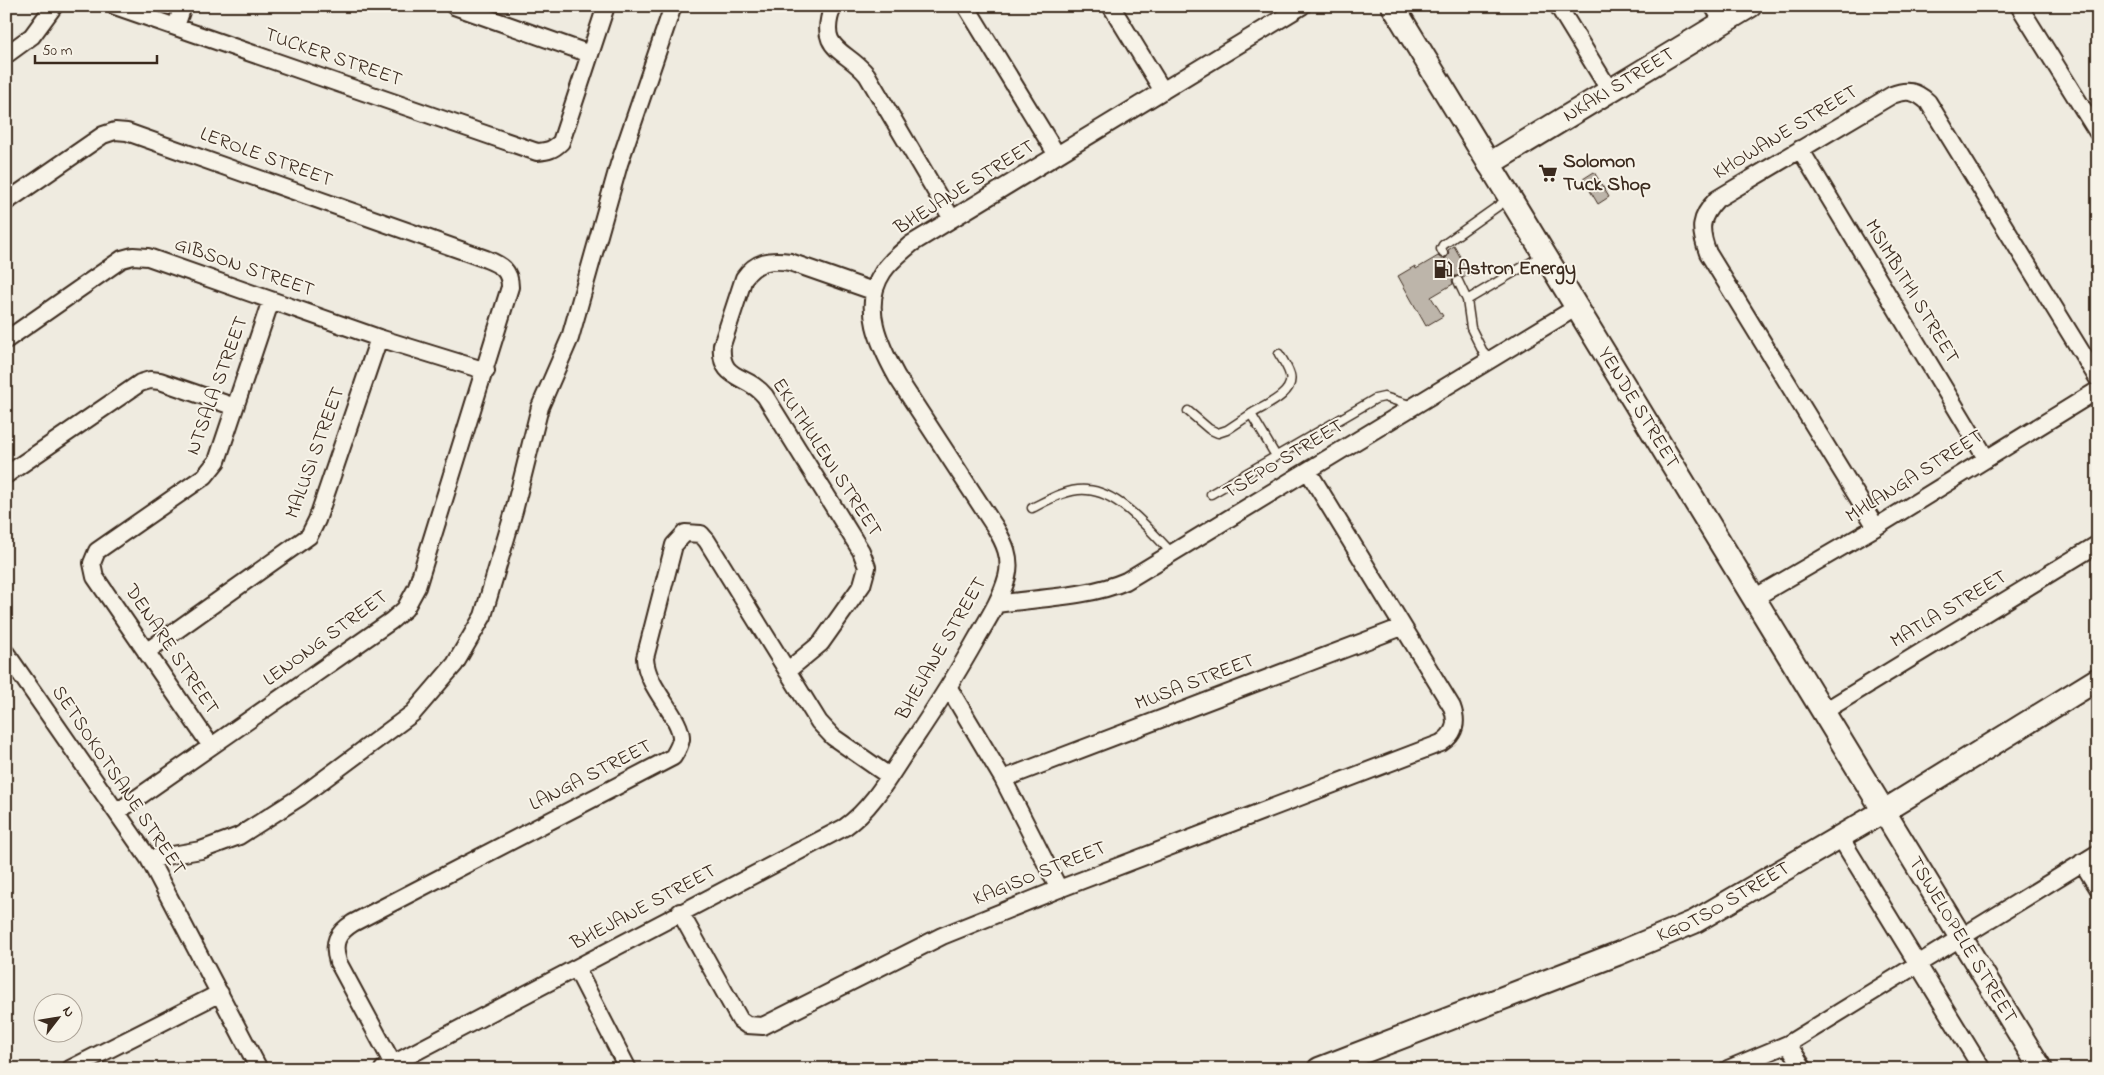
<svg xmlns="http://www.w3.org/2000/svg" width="2104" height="1075" font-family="'Indie Flower',sans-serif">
  <rect width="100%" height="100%" fill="#efebe0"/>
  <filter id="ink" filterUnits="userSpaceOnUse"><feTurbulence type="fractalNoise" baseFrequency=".02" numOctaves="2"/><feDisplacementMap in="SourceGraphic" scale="10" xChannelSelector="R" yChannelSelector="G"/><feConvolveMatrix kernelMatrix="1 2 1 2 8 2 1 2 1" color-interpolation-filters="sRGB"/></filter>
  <g filter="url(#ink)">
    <path fill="#bdb5aa" stroke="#3b2a1e" d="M1594 172 1609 197 1598 204 1583 179Z
      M1454 246 1470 274 1463 278 1459 276H1455L1452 280 1453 284 1431 297 1443 316 1426 326 1398 276 1415 266 1416 269 1438 256 1442 259 1446 258 1449 254 1448 250Z"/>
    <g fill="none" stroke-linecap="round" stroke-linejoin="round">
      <g stroke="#3b2a1e" stroke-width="11">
        <path id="lane" d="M1443 253 1441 249 1443 245 1508 199
          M1458 281 1467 300 1471 328 1488 362
          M1467 300 1543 255
          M1188 411 1209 429 1218 433 1227 430 1251 414
          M1276 456 1251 414C1264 406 1295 394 1290 375 1288 368 1283 360 1279 354
          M1211 494 1375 399 1384 397 1413 406
          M1032 508C1048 500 1068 488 1087 490 1120 492 1150 531 1172 553"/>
      </g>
      <g stroke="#3b2a1e" stroke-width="20">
        <path id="street" d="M115 6 537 152C548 151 553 150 561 142L606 6
          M454 6 590 54
          M833 6C816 51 846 49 867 75L952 219
          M966 6 1057 155
          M1111 6 1163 91
          M1558 6 1610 91
          M1713 6 1724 23
          M2019 6 2098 133
          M176 26 183 6
          M6 55 32 36 54 6
          M1800 149 1986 458
          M6 202 103 135 115 131 127 132 486 259C501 265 510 270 510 287L417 587 405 609 391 621 117 812
          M6 340 122 259 133 256 148 257 379 338 486 371
          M6 475 140 383 150 380 160 381 235 407
          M1876 527 1708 253C1699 229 1699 218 1717 199L1892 95C1907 89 1916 91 1928 102L2098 379
          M1754 598 1876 527 2098 390
          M997 604C1037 598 1090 597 1126 581L1577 307
          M146 652 309 536 317 520 379 338
          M6 653 149 859 259 1069
          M787 671 821 643 862 585 867 567 861 551 765 396C747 373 719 382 722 345L744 278C756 261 771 259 790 262L873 291
          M949 688 1003 779 1059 889
          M1823 712 2098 544
          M211 746 95 577 92 563 97 551 205 476 217 461 271 300
          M1003 779 1402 627
          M1840 837 1982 1069
          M149 859 201 850 239 836 300 797 413 713 455 664 483 616 514 511 540 407 570 338 619 164 673 6
          M2082 862 2098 888
          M680 912 740 1020 747 1025 763 1026 942 936 1059 889 1441 743C1455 734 1458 723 1452 707L1308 471
          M576 968 628 1069
          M1788 1044 1804 1069
          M393 1064 338 962C332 943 337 933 353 923L673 757C676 752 680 746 681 739 682 717 646 688 645 658L674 545 685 533 701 534 707 541 819 722 833 737 889 776
          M70 1069 220 993
          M383 1069 845 827C874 807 893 770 913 741 936 707 957 674 977 638 988 619 1001 599 1007 577 1012 558 1004 542 995 527L897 377C880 346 860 306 883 272 890 261 901 253 911 244L1302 6
          M1728 1069 1788 1044 2098 853"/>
      </g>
      <g stroke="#3b2a1e" stroke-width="26">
        <g id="secondary">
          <path id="s1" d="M1393 6 2041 1069"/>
          <path id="s2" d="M1489 164 1750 6"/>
          <path id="s3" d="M1319 1069 1617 954 1694 922 1884 811 2098 679"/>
        </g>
      </g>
      <use href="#lane" stroke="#f7f3e8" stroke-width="8"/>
      <use href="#street" stroke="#f7f3e8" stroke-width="16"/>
      <use href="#secondary" stroke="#f7f3e8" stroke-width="22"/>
    </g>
  </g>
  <defs>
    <g id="supermarket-bare" transform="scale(1.5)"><path d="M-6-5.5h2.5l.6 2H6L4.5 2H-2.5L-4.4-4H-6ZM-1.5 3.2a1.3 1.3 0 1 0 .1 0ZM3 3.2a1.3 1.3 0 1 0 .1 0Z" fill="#3b2a1e" stroke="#f7f3e8" stroke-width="2.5" paint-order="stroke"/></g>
    <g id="fuel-bare" transform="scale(1.5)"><path d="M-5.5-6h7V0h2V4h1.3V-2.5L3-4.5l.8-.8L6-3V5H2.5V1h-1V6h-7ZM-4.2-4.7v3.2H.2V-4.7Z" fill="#3b2a1e" stroke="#f7f3e8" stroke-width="2.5" paint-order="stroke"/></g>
  </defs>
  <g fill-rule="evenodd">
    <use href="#supermarket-bare" x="1548" y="173"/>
    <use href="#fuel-bare" x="1443" y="269"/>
  </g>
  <g text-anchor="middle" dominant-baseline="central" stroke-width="4" stroke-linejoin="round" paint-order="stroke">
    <g font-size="20" fill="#3b2a1e" stroke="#f7f3e8">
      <text transform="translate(333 58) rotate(19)">TUCKER STREET</text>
      <text stroke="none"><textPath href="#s2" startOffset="152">NKAKI STREET</textPath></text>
      <text transform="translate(1786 133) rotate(-31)">KHOWANE STREET</text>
      <text transform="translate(266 158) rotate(20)">LEROLE STREET</text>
      <text transform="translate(965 188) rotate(-32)">BHEJANE STREET</text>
      <text transform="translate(244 268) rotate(19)">GIBSON STREET</text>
      <text transform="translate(1911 292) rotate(59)">MSIMBITHI STREET</text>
      <text transform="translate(218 386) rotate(-70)">NTSALA STREET</text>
      <text stroke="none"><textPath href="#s1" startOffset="471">YENDE STREET</textPath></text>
      <text transform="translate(316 453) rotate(-70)">MALUSI STREET</text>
      <text transform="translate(826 458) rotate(57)">EKUTHULENI STREET</text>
      <text transform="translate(1284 460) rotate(-31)">TSEPO STREET</text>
      <text transform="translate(1915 477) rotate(-32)">MHLANGA STREET</text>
      <text transform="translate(1949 610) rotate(-31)">MATLA STREET</text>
      <text transform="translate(326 639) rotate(-36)">LENONG STREET</text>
      <text transform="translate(942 649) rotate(-60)">BHEJANE STREET</text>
      <text transform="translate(171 650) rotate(56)">DENARE STREET</text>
      <text transform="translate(1195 683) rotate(-21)">MUSA STREET</text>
      <text transform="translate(591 776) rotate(-27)">LANGA STREET</text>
      <text transform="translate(118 781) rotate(56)">SETSOKOTSANE STREET</text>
      <text transform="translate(1040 874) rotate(-22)">KAGISO STREET</text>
      <text stroke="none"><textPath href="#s3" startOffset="438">KGOTSO STREET</textPath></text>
      <text transform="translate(644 908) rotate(-28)">BHEJANE STREET</text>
      <text stroke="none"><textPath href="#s1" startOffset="1094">TSWELOPELE STREET</textPath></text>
    </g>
    <g font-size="20" font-weight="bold" fill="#3b2a1e" stroke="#f7f3e8" text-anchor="start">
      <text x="1563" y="162">Solomon<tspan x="1563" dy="23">Tuck Shop</tspan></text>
      <text x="1458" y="269">Astron Energy</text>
    </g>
  </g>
  <rect width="2104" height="1075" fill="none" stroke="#f7f3e8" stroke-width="25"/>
  <rect x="12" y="12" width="2079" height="1050" fill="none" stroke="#3b2a1e" stroke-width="2" filter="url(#ink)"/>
  <g transform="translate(58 1018) rotate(59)"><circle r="24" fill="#f7f3e8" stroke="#aca397"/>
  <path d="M0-4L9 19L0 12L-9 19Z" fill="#3b2a1e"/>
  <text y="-8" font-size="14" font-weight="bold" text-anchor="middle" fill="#3b2a1e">N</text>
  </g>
  <path d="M35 55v8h122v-8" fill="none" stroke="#3b2a1e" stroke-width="2.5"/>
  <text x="42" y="55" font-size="15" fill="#3b2a1e" stroke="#f7f3e8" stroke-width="4" paint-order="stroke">50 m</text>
</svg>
